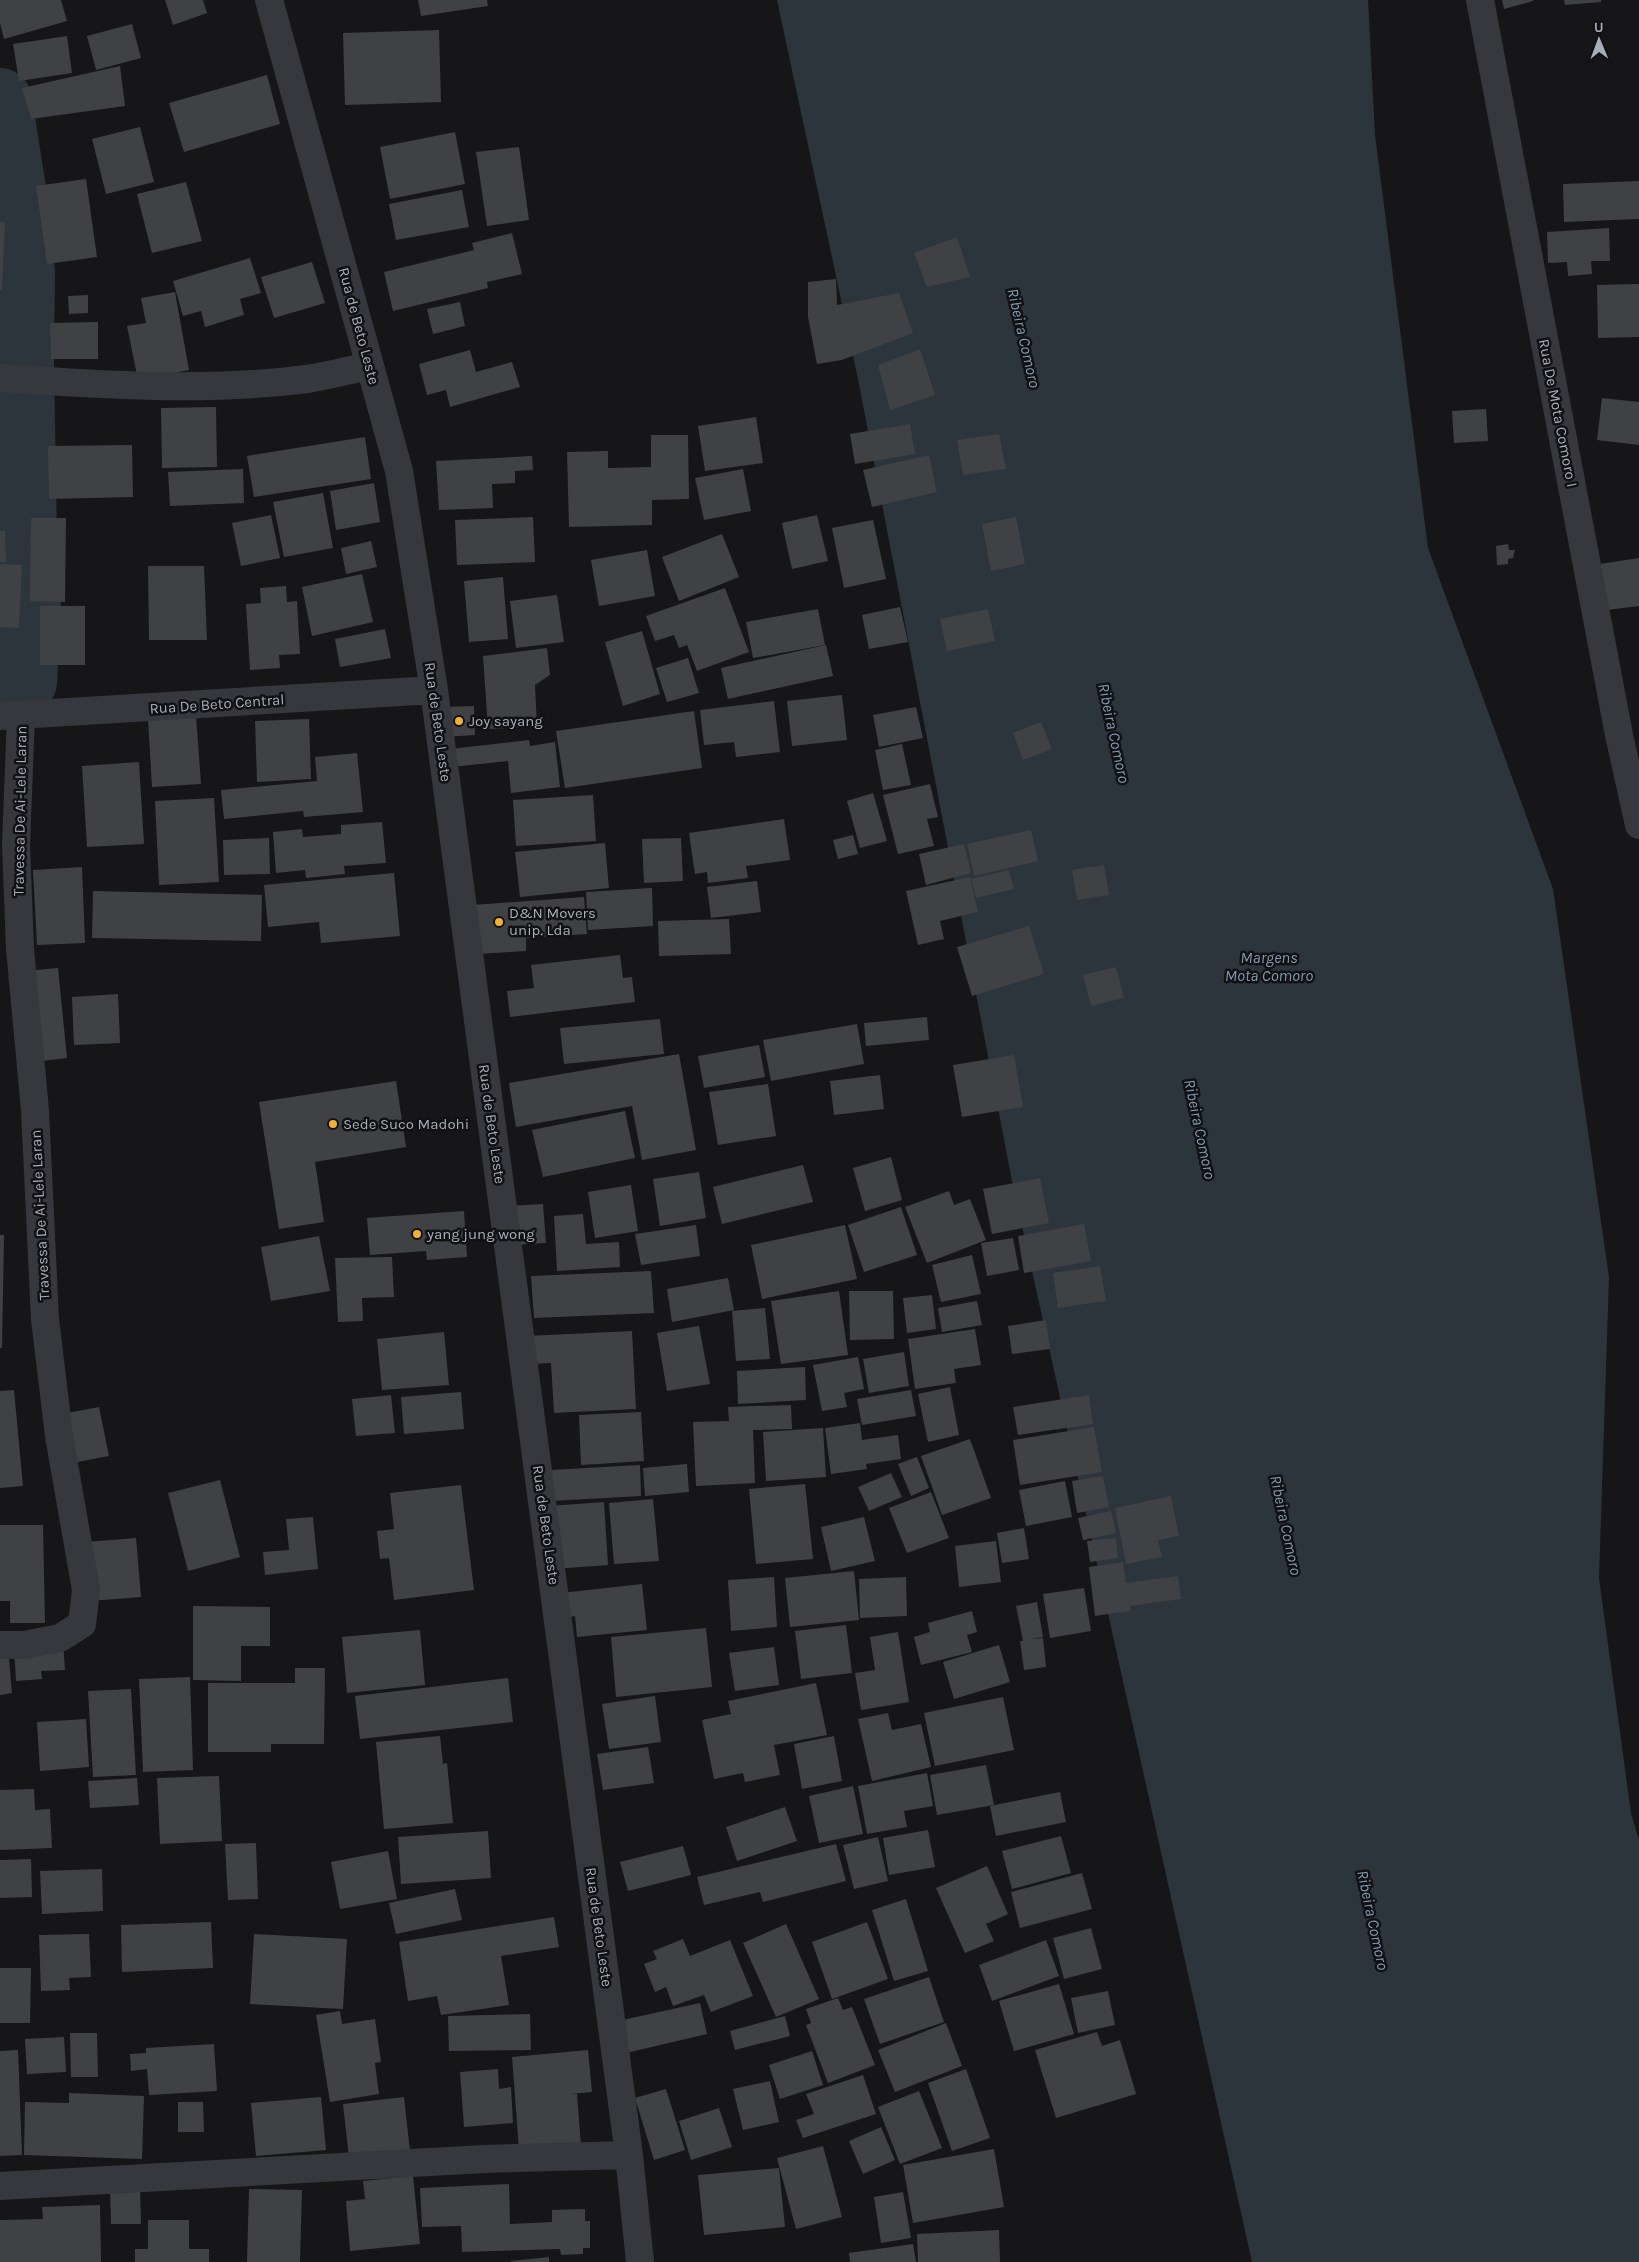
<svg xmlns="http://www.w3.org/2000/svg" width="1639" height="2262" font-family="Karla,sans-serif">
  <rect width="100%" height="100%" fill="#161618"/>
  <path fill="#2c353c" d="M777 0H1368L1375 135 1428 548 1553 889 1609 1277 1599 1578 1631 1813 1639 1840V2262H1252L1012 1181 858 379Z"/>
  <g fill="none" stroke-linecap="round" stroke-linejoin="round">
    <path stroke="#2c353c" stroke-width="64" d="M0 100 16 202 23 273 22 367 25 537 29 605 25 682"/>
  </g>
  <path fill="#404145" d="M0 0H61L67 21 4 39 0 23Z
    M165 0H203L207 13 173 25Z
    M418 0H487L488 6 421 16Z
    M1502 0H1533V1L1504 9Z
    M1564 0H1601V2L1565 5Z
    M132 24 141 58 96 70 87 36Z
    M439 30 441 102 345 105 343 33Z
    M67 36 72 73 19 81 13 44Z
    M120 66 125 106 31 119 22 88Z
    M267 75 280 124 184 152 169 103Z
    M140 127 154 182 106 194 92 139Z
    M455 132 465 184 390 199 380 147Z
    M519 147 529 220 487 226 476 152Z
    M86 179 97 257 47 264 36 186Z
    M1639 181V219L1564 222 1563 184Z
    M186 182 202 241 152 253 137 194Z
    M462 190 469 227 396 240 389 204Z
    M0 222H5L2 290H0Z
    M1609 228 1610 261H1591L1592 274 1568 276 1567 262 1548 263 1547 232Z
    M512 233 522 274 487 282 488 288 393 311 384 272 474 250 472 243Z
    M957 237 970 277 927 287 914 253Z
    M250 258 261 293 240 299 244 315 205 327 201 311 183 316 173 281Z
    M312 262 325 303 274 318 261 277Z
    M836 279 837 305 899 293 913 333 842 360 817 364 808 317V282Z
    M1639 284V337L1598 338 1597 285Z
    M175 292 189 370 138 380 127 326 146 323 141 298Z
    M88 295V313L69 314 68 296Z
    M460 302 465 326 433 334 427 309Z
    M98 322V359H51L50 323Z
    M920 349 935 395 890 410 878 365Z
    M470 350 476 372 512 362 520 387 450 407 446 390 427 395 419 364Z
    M1602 398 1639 402V445L1597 440Z
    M216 407 217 467 162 468 161 408Z
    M1486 409 1488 441 1454 443 1452 411Z
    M756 417 763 463 705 471 698 426Z
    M910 424 915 454 855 464 850 434Z
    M999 434 1006 469 963 475 957 440Z
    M651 435H688L689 499 652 500V525L569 527 567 452 608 451V468L651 467Z
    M365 437 371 479 254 497 247 456Z
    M132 445 133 497 49 499 48 446Z
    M929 455 937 492 872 507 863 470Z
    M532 456 533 470 515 471V483L492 484 493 508 439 510 436 461Z
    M243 469 244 503 170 506 168 472Z
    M743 469 751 511 704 520 695 478Z
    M374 483 380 522 336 530 330 491Z
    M323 493 333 548 284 557 273 502Z
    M271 515 280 558 241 566 232 523Z
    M817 515 828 561 792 569 782 523Z
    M533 517 535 562 457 565 455 520Z
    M1016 517 1025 564 991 571 982 524Z
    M31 518H66L65 602 30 601Z
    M873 520 886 579 844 588 832 528Z
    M0 531H5L6 562H0Z
    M722 534 739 577 679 601 662 557Z
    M371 541 377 567 346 574 341 548Z
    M1508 544 1509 550H1515L1513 558 1508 559V564L1497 565 1496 546Z
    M647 550 655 596 599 606 591 560Z
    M1639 558V606L1607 610 1600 564Z
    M0 564 22 565 19 628 0 627Z
    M148 566H204L207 640H149Z
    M362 574 373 622 312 636 302 587Z
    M503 577 508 639 469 642 464 581Z
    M286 586 287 602 297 601 300 654 279 655 280 668 250 670 246 604 261 603 260 588Z
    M725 588 749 652 697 671 687 645 679 648 674 635 655 641 646 616Z
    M557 595 564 642 516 648 510 601Z
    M40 606H85V665H40Z
    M900 607 908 642 869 649 862 615Z
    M818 609 825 645 753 658 746 622Z
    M988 609 995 641 947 651 940 619Z
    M385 629 391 658 340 667 335 639Z
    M642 631 660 694 623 706 605 642Z
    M826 645 833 676 728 699 721 668Z
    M547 648 550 675 535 685 537 727 488 729 483 656Z
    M688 658 699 693 667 702 656 668Z
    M842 695 847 740 792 746 787 701Z
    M774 701 780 752 736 757 734 742 704 745 700 710Z
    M474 706 475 735 444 737 443 707Z
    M916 707 923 738 879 747 873 715Z
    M694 711 702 768 565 788 556 731Z
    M196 716 201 784 152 787 148 719Z
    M309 719 311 779 257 782 255 721Z
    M1041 722 1052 749 1023 760 1013 733Z
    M529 740 530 746 555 742 560 787 511 793 508 761 452 767 450 749Z
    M902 744 911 785 883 790 875 750Z
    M357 753 363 812 304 817 303 811 224 819 221 790 317 781 315 757Z
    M139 762 144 844 87 847 82 766Z
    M930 784 938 817 927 819 934 846 898 854 883 795Z
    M873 793 887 841 860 848 847 801Z
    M593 795 596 841 516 846 513 800Z
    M214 798 219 882 159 885 155 801Z
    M784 819 790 860 746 866 748 878 708 883 707 872 695 874 689 833Z
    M382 822 386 863 344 866 345 874 306 878 305 870 276 873 273 832 302 829 303 837 341 834V825Z
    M1031 830 1038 861 974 876 967 844Z
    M853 835 858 854 838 859 833 840Z
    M269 838 270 874 224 875 223 840Z
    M681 838 683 881 644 883 642 839Z
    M605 843 609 888 520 897 515 852Z
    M964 844 971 873 926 885 919 854Z
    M1104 865 1109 895 1077 900 1072 870Z
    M82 867 85 943 37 945 33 870Z
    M1009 870 1014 889 976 898 971 879Z
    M394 873 400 936 321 943 319 922 268 927 264 885Z
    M970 877 978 912 940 921 944 939 918 945 906 891Z
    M757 881 761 912 711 918 707 887Z
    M652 888 653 926 588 930 586 892Z
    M93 891 262 895 261 941 92 938Z
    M584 897 587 934 526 938V951L477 954 473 905Z
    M729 919 731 954 659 956 658 921Z
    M1029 926 1044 974 972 996 957 947Z
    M620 955 623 978 632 977 635 1002 510 1017 507 991 534 988 531 965Z
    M1116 967 1124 998 1091 1006 1083 975Z
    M58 968 67 1058 33 1062 25 971Z
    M118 994 120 1043 74 1045 72 997Z
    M927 1017 929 1040 866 1046 864 1023Z
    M660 1019 664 1054 564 1064 560 1028Z
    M857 1024 864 1064 771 1081 763 1040Z
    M759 1045 765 1077 704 1088 698 1056Z
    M679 1054 696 1150 642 1160 632 1106 516 1127 509 1083Z
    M1014 1055 1023 1107 962 1117 953 1065Z
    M880 1075 884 1109 834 1115 830 1081Z
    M396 1081 406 1147 315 1162 324 1222 279 1229 259 1102Z
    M768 1084 776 1136 718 1145 709 1092Z
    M625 1111 635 1158 543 1177 532 1130Z
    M891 1157 902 1200 865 1211 853 1168Z
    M803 1165 813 1202 722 1224 713 1187Z
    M699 1172 706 1218 660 1226 653 1179Z
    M1040 1178 1049 1223 992 1234 983 1189Z
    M631 1185 638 1231 595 1238 588 1192Z
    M949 1191 954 1205 970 1199 986 1240 927 1263 905 1207Z
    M543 1204 546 1243 510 1245 507 1206Z
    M901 1207 917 1255 864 1272 848 1225Z
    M464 1211 467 1257 427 1260 426 1251 370 1255 367 1218Z
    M583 1214 586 1244 619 1242 620 1267 557 1271 554 1216Z
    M1084 1224 1091 1261 1024 1273 1018 1236Z
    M696 1225 700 1256 641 1265 635 1234Z
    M845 1225 857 1279 762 1299 751 1245Z
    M0 1235H4L2 1348H0Z
    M319 1236 330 1291 271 1301 261 1247Z
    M1013 1238 1019 1270 987 1276 981 1243Z
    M972 1255 981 1294 941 1302 932 1265Z
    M392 1257 394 1297 362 1298 363 1321 338 1322 335 1258Z
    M1100 1266 1106 1301 1058 1308 1053 1273Z
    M651 1271 654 1313 534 1318 531 1276Z
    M728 1278 734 1310 672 1322 667 1289Z
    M839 1291 848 1355 781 1364 771 1301Z
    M849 1291H893L894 1339 850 1340Z
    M932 1295 936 1329 907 1333 903 1298Z
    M977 1301 982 1325 942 1332 938 1308Z
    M765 1308 770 1359 736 1361 732 1311Z
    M1046 1320 1050 1349 1012 1354 1008 1326Z
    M699 1326 710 1384 667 1391 657 1333Z
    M975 1329 981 1365 954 1369 956 1383 915 1389 908 1339Z
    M632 1331 636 1409 554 1413 551 1363 529 1364 527 1336Z
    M444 1332 449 1385 382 1390 377 1339Z
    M904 1352 909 1386 869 1393 863 1359Z
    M858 1357 864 1389 844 1393 847 1407 822 1411 813 1365Z
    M805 1367 806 1400 738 1404 737 1371Z
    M950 1387 959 1435 928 1442 918 1394Z
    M14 1390 23 1486 0 1488V1391Z
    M911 1390 916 1416 862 1425 857 1399Z
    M461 1392 464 1429 404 1434 401 1397Z
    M391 1395 395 1433 356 1436 352 1399Z
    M1089 1395 1093 1424 1018 1435 1013 1407Z
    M791 1405 792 1429 753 1430 755 1483 696 1486 693 1422 729 1421 728 1407Z
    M99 1407 109 1456 67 1464 57 1415Z
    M641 1412 644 1461 581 1465 579 1415Z
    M860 1423 862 1440 898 1435 901 1459 866 1464 867 1469 831 1474 825 1428Z
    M1094 1427 1102 1472 1020 1485 1013 1440Z
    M823 1428 826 1477 766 1481 763 1432Z
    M970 1439 991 1498 942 1515 921 1456Z
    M917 1457 929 1488 911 1496 898 1464Z
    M687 1464 689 1492 645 1496 643 1468Z
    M640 1465 641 1496 551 1501 550 1470Z
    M891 1473 902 1497 869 1511 858 1487Z
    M1103 1476 1109 1507 1077 1513 1072 1481Z
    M220 1480 240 1557 188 1571 168 1493Z
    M1065 1481 1072 1517 1026 1526 1019 1490Z
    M805 1484 813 1559 756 1564 749 1489Z
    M461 1485 474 1590 394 1600 389 1558 380 1559 377 1531 394 1529 390 1493Z
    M931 1492 949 1538 907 1553 889 1508Z
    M1171 1496 1179 1536 1158 1540 1162 1557 1126 1564 1115 1508Z
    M653 1499 659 1561 614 1564 609 1503Z
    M604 1502 608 1565 554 1569 549 1506Z
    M1111 1511 1116 1533 1083 1540 1078 1518Z
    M313 1517 318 1569 265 1575 263 1552 289 1550 286 1519Z
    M864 1517 875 1561 831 1571 821 1527Z
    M0 1525H43L45 1623H10V1601H0Z
    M1024 1528 1029 1559 1002 1563 997 1533Z
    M136 1538 141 1597 90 1601 85 1542Z
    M1116 1538 1118 1558 1090 1562 1087 1541Z
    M996 1541 1001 1582 959 1587 955 1546Z
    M1123 1562 1126 1583 1178 1576 1181 1599 1130 1606V1611L1095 1616 1089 1567Z
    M854 1571 859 1620 790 1627 785 1578Z
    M774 1577 777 1627 731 1631 728 1580Z
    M906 1577 907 1616 860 1618 859 1579Z
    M642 1584 647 1630 577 1637 575 1616 564 1618 561 1593Z
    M1084 1588 1091 1631 1050 1638 1043 1594Z
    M1037 1602 1043 1637 1029 1639 1043 1638 1046 1667 1024 1670 1020 1641H1023L1016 1606Z
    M193 1606 270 1607V1646H241V1681L193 1680Z
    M972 1611 977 1632 967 1635 972 1652 921 1665 914 1637 930 1632 928 1623Z
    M846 1625 852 1673 801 1679 795 1631Z
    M706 1628 712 1687 616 1697 611 1637Z
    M420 1630 425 1685 347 1693 342 1637Z
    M898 1632 909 1702 861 1710 855 1673 875 1670 870 1637Z
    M63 1643 65 1670 41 1671 42 1679 16 1681 14 1647Z
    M999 1645 1010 1682 954 1699 943 1662Z
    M0 1647H8L12 1693 0 1695Z
    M774 1647 779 1685 735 1691 729 1653Z
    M295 1668H325L324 1744H271V1752H208V1683H295Z
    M190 1677 193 1770 143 1772 139 1679Z
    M508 1678 513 1722 360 1739 355 1696Z
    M816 1683 827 1735 774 1745 780 1775 745 1782 743 1773 714 1779 702 1720 731 1714 728 1701Z
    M131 1689 136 1775 93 1777 88 1691Z
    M655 1696 661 1742 609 1749 602 1704Z
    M1003 1697 1014 1750 935 1766 924 1713Z
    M888 1713 892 1730 921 1724 931 1767 872 1781 858 1719Z
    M86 1719 89 1767 40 1771 37 1722Z
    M440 1736 443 1764 447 1763 453 1823 384 1829 376 1742Z
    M834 1736 842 1781 802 1789 794 1744Z
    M648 1747 654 1783 603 1790 597 1754Z
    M986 1765 994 1805 937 1815 930 1775Z
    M927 1773 933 1806 904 1811 907 1827 867 1834 858 1786Z
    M219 1776 222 1841 160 1844 157 1778Z
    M137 1778 139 1805 90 1808 88 1781Z
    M853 1786 863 1834 819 1843 809 1796Z
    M34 1789 35 1810 50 1809 52 1848 0 1850V1790Z
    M1060 1792 1066 1822 996 1836 990 1806Z
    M785 1807 797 1841 737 1861 726 1827Z
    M928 1830 935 1867 889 1875 883 1838Z
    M488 1831 491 1878 401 1884 398 1837Z
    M1061 1836 1071 1873 1012 1889 1002 1851Z
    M878 1837 888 1881 854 1889 843 1845Z
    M256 1843 258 1899 228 1900 225 1844Z
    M836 1844 846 1881 763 1902 760 1892 704 1905 697 1877Z
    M683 1846 691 1875 628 1891 620 1862Z
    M388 1851 397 1899 340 1909 331 1862Z
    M31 1859 32 1897 0 1898V1860Z
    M987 1866 1008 1914 986 1924 994 1941 965 1953 936 1888Z
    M102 1869 103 1911 42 1914 40 1871Z
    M1082 1873 1092 1909 1020 1928 1011 1892Z
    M455 1889 462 1920 396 1934 389 1903Z
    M906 1899 928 1971 894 1981 872 1910Z
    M554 1917 559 1947 501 1956 509 2005 441 2015 437 1996 408 2001 399 1942Z
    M211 1922 213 1968 122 1972 121 1925Z
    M867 1922 888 1979 832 1999 812 1942Z
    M786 1924 819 1999 776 2017 743 1943Z
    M1091 1928 1102 1969 1064 1979 1053 1938Z
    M89 1934 91 1977 69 1978 70 1990 41 1991 39 1935Z
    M254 1934 347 1939 343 2009 250 2004Z
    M683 1939 690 1956 730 1940 753 1996 711 2012 704 1995 673 2006 666 1987 655 1992 644 1964 657 1959 653 1951Z
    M1046 1940 1059 1976 992 2001 979 1965Z
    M0 1968H31L30 2023H0Z
    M929 1977 944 2022 880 2044 864 1999Z
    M1059 1984 1074 2034 1014 2051 999 2001Z
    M1108 1991 1115 2025 1078 2033 1071 1998Z
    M838 1998 843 2010 852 2007 875 2065 828 2083 806 2025 811 2023 806 2009Z
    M700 2003 707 2034 626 2053 618 2021Z
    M340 2011 342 2024 375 2019 381 2062 375 2063 379 2094 330 2102 316 2015Z
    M530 2014 531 2050 449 2051 448 2016Z
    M785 2016 790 2036 735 2050 730 2031Z
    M946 2023 962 2066 895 2092 878 2050Z
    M1097 2032 1102 2046 1120 2040 1136 2094 1056 2118 1035 2050Z
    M70 2033H97L98 2077H71Z
    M64 2037 66 2072 27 2074 25 2039Z
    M214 2044 217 2091 149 2095 147 2069 131 2071 130 2054 146 2053V2048Z
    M18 2050 22 2155 0 2156V2051Z
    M588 2050 592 2092 571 2094H577L581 2146 519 2150 512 2057Z
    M812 2051 823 2085 780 2099 769 2065Z
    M498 2069 499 2089 511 2087 513 2123 464 2127 460 2072Z
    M966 2069 990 2138 952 2151 928 2083Z
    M863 2075 876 2114 803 2138 796 2120 814 2114 806 2094Z
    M770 2081 779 2122 743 2130 733 2089Z
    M666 2089 685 2150 654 2160 635 2098Z
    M919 2091 942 2148 900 2164 878 2107Z
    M69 2093 144 2096 142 2159 24 2155 25 2102 69 2103Z
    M321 2097 326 2150 256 2156 251 2103Z
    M404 2097 410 2151 349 2158 343 2104Z
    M178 2102H203L204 2132H178Z
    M719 2108 732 2147 691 2160 679 2121Z
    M881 2127 895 2160 863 2174 849 2141Z
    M823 2146 842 2217 796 2229 777 2158Z
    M994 2149 1004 2207 913 2223 903 2165Z
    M779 2168 785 2227 704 2235 698 2175Z
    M413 2176 420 2244 350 2251 346 2201 365 2199 363 2181Z
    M509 2184 510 2224 552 2222V2210L585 2209V2221H590V2248H583V2254L561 2255 560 2249 462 2252 461 2226 422 2227 420 2188Z
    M110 2189H140L141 2224H111Z
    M249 2189 302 2190 300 2262H247Z
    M903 2192 911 2238 881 2243 874 2197Z
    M100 2205 101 2262H0V2220L43 2219 42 2207Z
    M148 2220H189V2249H209V2262H135V2249H148Z
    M999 2230 1000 2262H918L917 2234Z
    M913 2244 916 2262H850L849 2253Z
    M549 2257V2262H511V2261Z"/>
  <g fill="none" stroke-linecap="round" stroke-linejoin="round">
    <path stroke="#37383d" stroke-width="28" d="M269 0 399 471 434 690 629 2155 640 2262
      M0 378C102 385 205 392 307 379 328 376 349 370 370 366
      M0 716 434 690
      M0 1645H24L60 1638 82 1624 86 1590 59 1436 45 1319 35 1110 20 949 16 845 21 716
      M0 2186 484 2159 629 2155"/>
    <path stroke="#37383d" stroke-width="28" d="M1480 0 1619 735 1639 825"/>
  </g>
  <g fill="#f2b134" stroke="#111113" stroke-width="2">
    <circle cx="459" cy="721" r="5"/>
    <circle cx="499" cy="922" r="5"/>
    <circle cx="333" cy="1124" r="5"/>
    <circle cx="417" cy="1234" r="5"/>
  </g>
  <g text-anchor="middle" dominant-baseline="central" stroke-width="5" stroke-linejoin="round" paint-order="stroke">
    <g font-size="15" fill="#a8adb8" stroke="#111113">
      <text transform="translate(359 326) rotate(75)">Rua de Beto Leste</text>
      <text transform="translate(1558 413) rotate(79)">Rua De Mota Comoro I</text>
      <text transform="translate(217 704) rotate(-4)">Rua De Beto Central</text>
      <text transform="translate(438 722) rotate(82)">Rua de Beto Leste</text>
      <text transform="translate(20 811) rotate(-89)">Travessa De Ai-Lele Laran</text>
      <text transform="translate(492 1124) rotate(82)">Rua de Beto Leste</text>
      <text transform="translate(40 1215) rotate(-93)">Travessa De Ai-Lele Laran</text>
      <text transform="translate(546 1525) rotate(82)">Rua de Beto Leste</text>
      <text transform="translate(599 1927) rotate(82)">Rua de Beto Leste</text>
    </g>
    <g font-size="15" fill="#a8adb8" stroke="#111113" text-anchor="start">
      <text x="469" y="721">Joy sayang</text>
      <text x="509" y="913">D&amp;N Movers<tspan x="509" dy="17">unip. Lda</tspan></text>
      <text x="343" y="1124">Sede Suco Madohi</text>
      <text x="427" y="1234">yang jung wong</text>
    </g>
    <g font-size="16" font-style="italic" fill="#7f9bb3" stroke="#111113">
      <text transform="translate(1024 338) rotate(77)">Ribeira Comoro</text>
      <text transform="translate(1114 733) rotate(78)">Ribeira Comoro</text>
      <text x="1269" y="957">Margens<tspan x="1269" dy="18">Mota Comoro</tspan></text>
      <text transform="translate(1200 1129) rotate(78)">Ribeira Comoro</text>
      <text transform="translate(1286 1525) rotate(78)">Ribeira Comoro</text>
      <text transform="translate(1373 1920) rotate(78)">Ribeira Comoro</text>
    </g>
  </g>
  <g transform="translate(1599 40) rotate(359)" stroke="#111113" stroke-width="4" paint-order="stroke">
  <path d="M0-4L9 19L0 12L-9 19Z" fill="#a8adb8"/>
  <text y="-8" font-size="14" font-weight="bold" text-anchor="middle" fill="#a8adb8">U</text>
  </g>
</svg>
